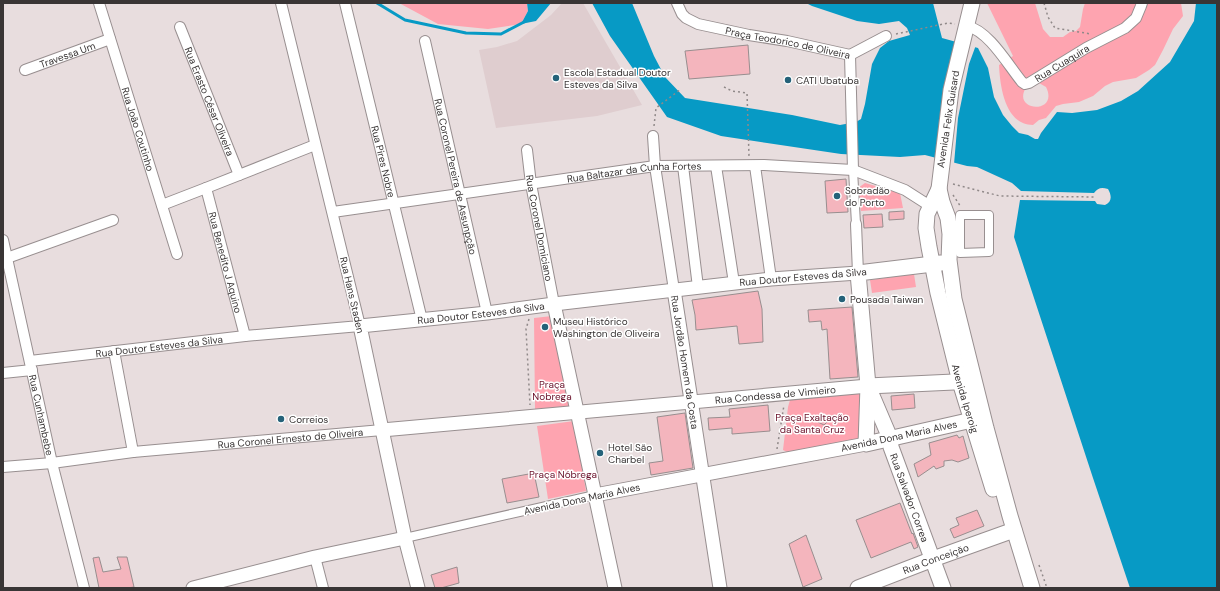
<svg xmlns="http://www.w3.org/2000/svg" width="1220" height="591" font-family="'DM Sans',sans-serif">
  <rect width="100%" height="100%" fill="#e8ddde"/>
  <path fill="#dfcdcf" d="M562 3H583L642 105 597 116 496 128 479 50 497 47 517 41 551 15Z"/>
  <path fill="#fea4b0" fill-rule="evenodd" d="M399 3H527L528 11 521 24 488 29 438 24Z
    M987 3H1035L1043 29 1050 37H1063L1070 32 1076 31 1080 27 1083 9 1085 3H1181L1183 16 1173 29 1163 50 1155 65 1149 70 1136 78 1113 82 1105 86 1093 96 1079 102 1063 104 1056 106 1046 118 1039 120 1033 125C1005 125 1000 86 999 65L1013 56ZM1039 83 1046 87C1060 115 1009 112 1027 86Z
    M865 183 900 193 903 208 861 211 858 188Z
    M914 274 916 287 872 293 870 280Z
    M552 316 572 407 535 409 534 318Z
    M859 393 864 398 858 440 787 452 783 450 788 407 790 400Z
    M574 421 586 491 548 499 537 426Z"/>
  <path fill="#079ac5" d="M527 3H551L536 21 521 24 528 11Z
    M592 3H632L654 56 665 77 685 98 792 115 840 125 856 122 861 119 865 104 872 64 880 48 889 41 910 35 907 28 899 21 879 24 857 21 812 6 806 3H933L942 38 978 48 988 68 994 97 1003 115 1012 126 1019 133 1028 135 1035 139H1038L1041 133 1057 112 1072 113 1097 110 1121 101 1138 91 1170 62 1194 21 1196 3H1217V588H1130L1093 478 1014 237 1020 200 1095 201 1097 204 1105 205C1112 202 1112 196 1108 189 1101 187 1098 188 1094 193L1021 191 1012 183 977 167 967 166 925 155 900 157 841 154 721 136 667 117 610 36Z"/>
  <path fill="#e8ddde" d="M958 40 976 45 969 64 958 118 954 164 936 160 940 120 947 76Z"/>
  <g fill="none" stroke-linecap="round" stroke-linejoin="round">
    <path stroke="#079ac5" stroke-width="3" d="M377 3 405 20 466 33 501 34 524 22"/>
  </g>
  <path fill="#f4b5bd" stroke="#988e8f" d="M748 45 750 74 689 79 685 51Z
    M846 179 848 212 827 213 825 181Z
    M904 211V219L889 220V212Z
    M882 214 883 227 864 228 863 215Z
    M758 291 762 309 763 342 739 344 737 326 696 330 695 315 692 300Z
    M852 307 858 377 830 379 827 329 822 330 821 321 809 322 808 310Z
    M914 394 915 408 892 410 891 396Z
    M768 405 770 431 732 434V428L709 430 708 418 730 417 729 409Z
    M685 413 693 468 651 475 649 463 663 461 657 417Z
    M826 415 828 421 824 425 818 422 819 416Z
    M957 435 959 438 963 436 969 458 958 462 952 460 944 461V466L936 469 934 466 918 477 914 464 931 455 929 443Z
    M534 473 539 497 507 503 502 479Z
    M900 503 912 534 913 533 918 547 914 549 911 542 871 558 856 520Z
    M977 510 984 526 954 538 950 529 959 525 956 518Z
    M806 535 822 579 803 587 789 544Z
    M99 557 103 572 121 569 117 557H127L134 587 128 588H99L93 558Z
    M457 567 459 583 441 588H435L431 575Z"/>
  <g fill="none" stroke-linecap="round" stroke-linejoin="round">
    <g stroke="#988f90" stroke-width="10">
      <path id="pedestrian" d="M853 170 856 224
        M960 215H989V252L960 253Z
        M405 538 595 495"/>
    </g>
    <g stroke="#988f90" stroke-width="12">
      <g id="minor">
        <path id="s1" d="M99 3 177 254"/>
        <path id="s2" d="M345 3 422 320"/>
        <path id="s3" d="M677 3 682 14 686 18 698 24 749 35 787 41 850 55"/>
        <path id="s4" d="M967 26C989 31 1008 65 1022 82L1025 84 1029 83 1086 48 1125 28 1136 18 1141 6 1142 3"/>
        <path id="s5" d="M180 27 239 175"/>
        <path id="s6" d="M425 41 487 313"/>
        <path d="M850 55 853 170"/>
        <path d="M850 55 886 36"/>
        <path id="s7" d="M25 70 110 39"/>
        <path d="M653 136 655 166 674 290"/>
        <path id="s8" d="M527 150 531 184 554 304"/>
        <path d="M683 166 698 287"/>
        <path d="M716 166 734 283"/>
        <path d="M755 166 771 279"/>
        <path id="s9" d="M206 188 245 336"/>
        <path d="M162 205 206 188 315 145"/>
        <path id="s10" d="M333 212 655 166 764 165 853 170 905 190 930 206"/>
        <path d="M856 224 858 273"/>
        <path id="s11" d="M3 240 52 463 84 588"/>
        <path d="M7 258 113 220"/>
        <path d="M114 351 133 452"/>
        <path id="s12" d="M30 361 245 336 360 326 281 3"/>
        <path d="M3 373 32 370"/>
        <path id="s13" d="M3 467 52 463 133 452 382 430"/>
        <path d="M315 557 323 588"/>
      </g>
    </g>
    <g stroke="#988f90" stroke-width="15">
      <g id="tertiary">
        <path id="s14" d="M674 290 720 588"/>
        <path d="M554 304 615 588"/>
        <path id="s15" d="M382 430 868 386"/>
        <path d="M595 495 866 444"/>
        <path d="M193 588 315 557 405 538"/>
        <path id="s16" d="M418 588 405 538 360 326 487 313 554 304 771 279 858 273"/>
      </g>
    </g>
    <g stroke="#988f90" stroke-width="17">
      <g id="secondary">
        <path d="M972 3 951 90 939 189 942 202 948 218 950 234 949 260 954 299 986 428 1010 516 1032 588"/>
        <path id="s17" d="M939 189 927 214 926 228 929 247 938 293 960 382 993 489"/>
        <path d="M941 263 858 273 868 386 866 444 972 420"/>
        <path d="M868 386 954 382 970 379"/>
        <path id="s18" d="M870 391 890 438 891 447 943 588"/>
        <path id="s19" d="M858 588 933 559 1014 530"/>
      </g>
    </g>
    <path stroke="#908989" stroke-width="1.5" stroke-dasharray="2 3" stroke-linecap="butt" d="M1044 3 1048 17 1055 28 1091 34
      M896 34 948 23 955 24
      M724 87 732 91 747 93 749 156
      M654 126 656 108 681 89
      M953 184 1000 196 1096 197
      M953 195 961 207
      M529 319 526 329 530 405
      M777 449 784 405
      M1039 565 1047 588"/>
    <use href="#pedestrian" stroke="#fff" stroke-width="8"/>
    <use href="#minor" stroke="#fff" stroke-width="10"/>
    <use href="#tertiary" stroke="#fff" stroke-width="13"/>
    <use href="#secondary" stroke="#fff" stroke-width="15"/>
  </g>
  <g fill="#256279" stroke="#fff" stroke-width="1.5">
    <circle cx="556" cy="78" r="4"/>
    <circle cx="788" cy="80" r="4"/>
    <circle cx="837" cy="196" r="4"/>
    <circle cx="842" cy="299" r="4"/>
    <circle cx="545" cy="327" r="4"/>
    <circle cx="281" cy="419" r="4"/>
    <circle cx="600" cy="453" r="4"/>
  </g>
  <g text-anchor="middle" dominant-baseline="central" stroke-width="3" stroke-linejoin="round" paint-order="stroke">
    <g font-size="10" fill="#393535" stroke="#fff">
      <text stroke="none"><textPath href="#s3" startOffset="123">Praça Teodorico de Oliveira</textPath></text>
      <text stroke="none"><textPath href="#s7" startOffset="45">Travessa Um</textPath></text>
      <text stroke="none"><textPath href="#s4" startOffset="126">Rua Cuaquira</textPath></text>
      <text stroke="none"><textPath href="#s5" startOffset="80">Rua Erasto César Oliveira</textPath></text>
      <text transform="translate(948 119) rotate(-81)">Avenida Felix Guisard</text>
      <text stroke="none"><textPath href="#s1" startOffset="132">Rua João Coutinho</textPath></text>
      <text stroke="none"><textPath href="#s2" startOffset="163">Rua Pires Nobre</textPath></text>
      <text stroke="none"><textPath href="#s10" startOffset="304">Rua Baltazar da Cunha Fortes</textPath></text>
      <text stroke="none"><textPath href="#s6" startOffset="139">Rua Coronel Pereira de Assunpção</textPath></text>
      <text stroke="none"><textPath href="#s8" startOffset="79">Rua Coronel Domiciano</textPath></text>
      <text stroke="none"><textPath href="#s9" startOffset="77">Rua Benedito J Aquino</textPath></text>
      <text transform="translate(803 277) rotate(-5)">Rua Doutor Esteves da Silva</text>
      <text transform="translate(352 295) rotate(77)">Rua Hans Staden</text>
      <text stroke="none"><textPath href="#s16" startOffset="390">Rua Doutor Esteves da Silva</textPath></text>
      <text stroke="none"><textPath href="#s12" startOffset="130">Rua Doutor Esteves da Silva</textPath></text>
      <text stroke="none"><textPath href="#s14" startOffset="73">Rua Jordão Homem da Costa</textPath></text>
      <text stroke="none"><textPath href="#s15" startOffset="395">Rua Condessa de Vimieiro</textPath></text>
      <text stroke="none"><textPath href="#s17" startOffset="217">Avenida Iperoig</textPath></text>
      <text stroke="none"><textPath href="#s11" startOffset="179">Rua Cunhambebe</textPath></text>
      <text transform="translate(899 436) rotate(-12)">Avenida Dona Maria Alves</text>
      <text stroke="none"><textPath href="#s13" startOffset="289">Rua Coronel Ernesto de Oliveira</textPath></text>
      <text stroke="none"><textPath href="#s18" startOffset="114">Rua Salvador Correa</textPath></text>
      <text transform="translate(582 499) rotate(-12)">Avenida Dona Maria Alves</text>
      <text stroke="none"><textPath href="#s19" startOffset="83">Rua Conceição</textPath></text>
    </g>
    <g font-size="10" fill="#393535" stroke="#fff" text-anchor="start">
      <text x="564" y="72">Escola Estadual Doutor<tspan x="564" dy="12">Esteves da Silva</tspan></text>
      <text x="796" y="80">CATI Ubatuba</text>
      <text x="845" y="190">Sobradão<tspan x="845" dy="12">do Porto</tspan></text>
      <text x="850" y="299">Pousada Taiwan</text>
      <text x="553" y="321">Museu Histórico<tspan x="553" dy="12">Washington de Oliveira</tspan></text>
      <text x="289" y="419">Correios</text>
      <text x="608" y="447">Hotel São<tspan x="608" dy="12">Charbel</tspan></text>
    </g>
    <g font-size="10" fill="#6a112a" stroke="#fff">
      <text x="552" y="384">Praça<tspan x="552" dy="12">Nobrega</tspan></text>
      <text x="812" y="417">Praça Exaltação<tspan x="812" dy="12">da Santa Cruz</tspan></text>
      <text x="563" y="474">Praça Nóbrega</text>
    </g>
  </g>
  <rect width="1220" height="591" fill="none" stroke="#393535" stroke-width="8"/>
</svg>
